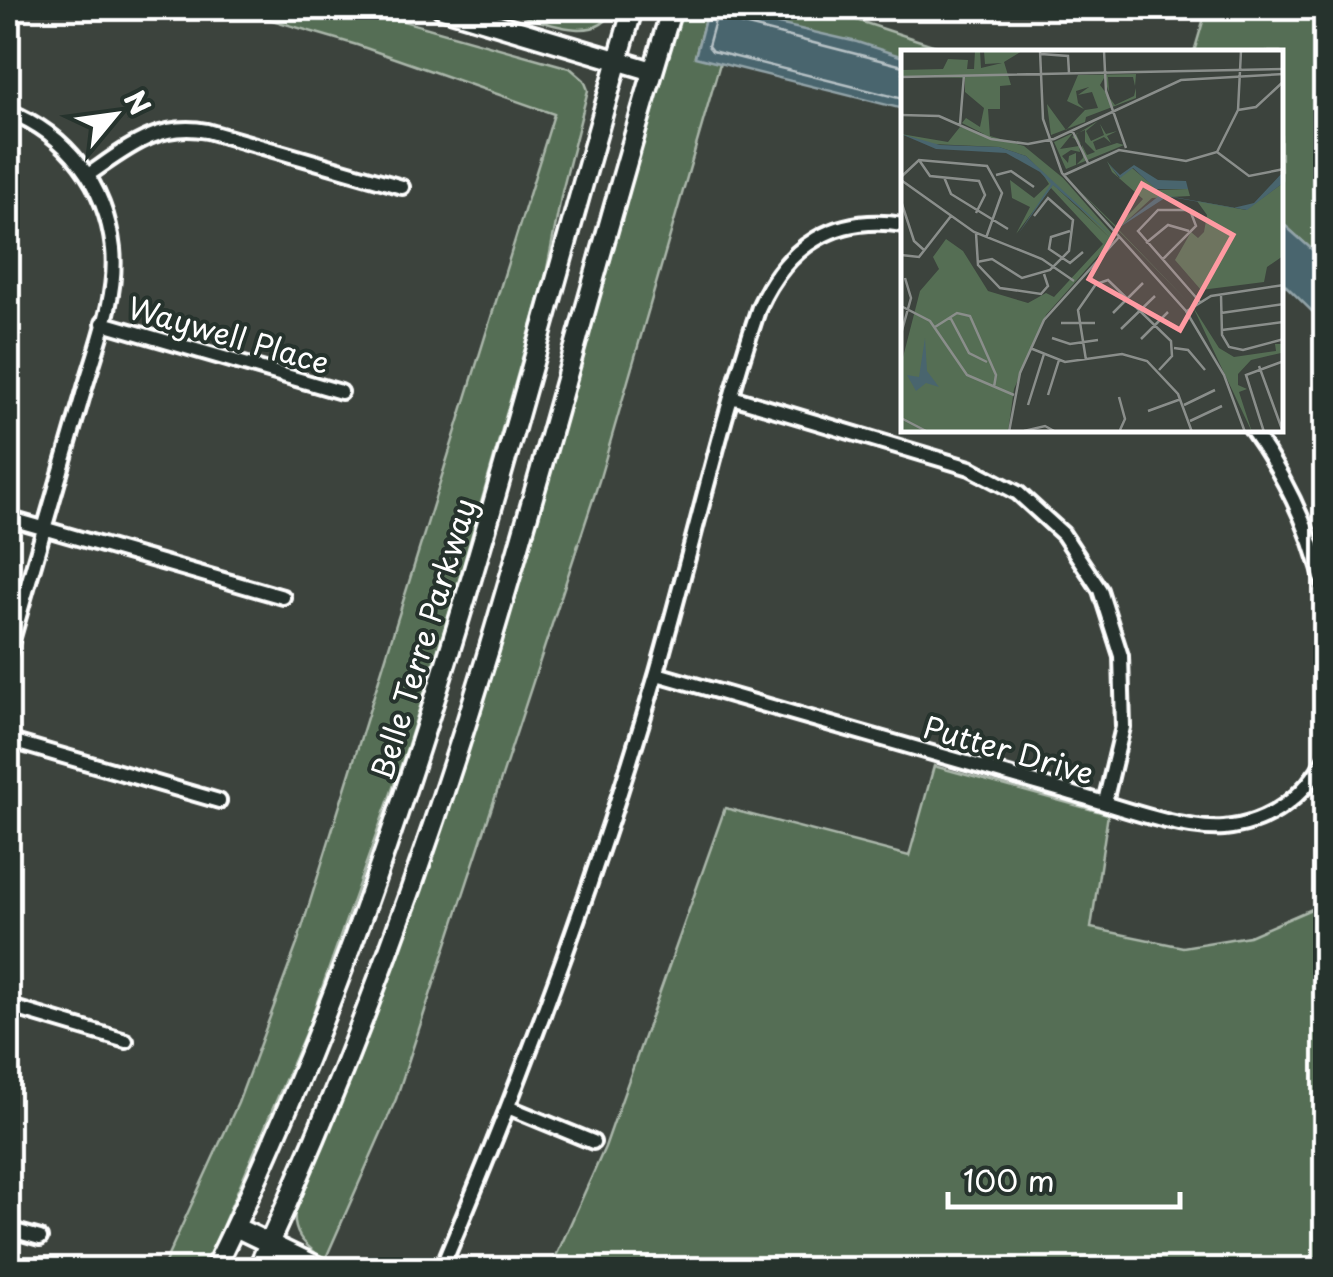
<svg xmlns="http://www.w3.org/2000/svg" width="1333" height="1277" font-family="'Playpen Sans',sans-serif">
  <rect width="100%" height="100%" fill="#3c433d"/>
  <filter id="ink" filterUnits="userSpaceOnUse"><feTurbulence type="fractalNoise" baseFrequency=".01" numOctaves="2"/><feDisplacementMap in="SourceGraphic" scale="20" xChannelSelector="R" yChannelSelector="G"/><feConvolveMatrix kernelMatrix="1 2 1 2 8 2 1 2 1" color-interpolation-filters="sRGB"/></filter>
  <g filter="url(#ink)">
    <path fill="#556e54" stroke="#aab6aa" stroke-width="2.5" d="M231 8H357L570 68 584 80 588 90 562 192 546 274 452 605 407 748 310 1022 204 1269H162L238 1103 296 947 554 114 357 45Z
      M499 8H613C599 51 530 16 499 8Z
      M682 8H708L695 56 720 63 599 481 396 1099 325 1260C303 1244 290 1233 296 1204L535 520Z
      M715 8H820L954 52H903V57Z
      M1207 8H1325V261L1281 222 1280 52H1194Z
      M934 766 1108 814 1091 928 1183 947 1249 936 1325 903V1269L560 1270 553 1263 605 1147 725 808 909 856Z"/>
    <path fill="#49656e" stroke="#92a3a8" stroke-width="2.5" d="M708 8 857 42 903 57V109L695 57Z
      M1281 222 1325 261V324L1281 281Z"/>
    <g fill="none" stroke-linecap="round" stroke-linejoin="round">
      <path stroke="#b6c1c5" stroke-width="2.5" d="M903 66 732 22 722 14 716 17 708 46 712 51 903 99"/>
      <g stroke="#fff" stroke-width="20">
        <path id="street" d="M8 111C67 134 106 185 113 249 118 298 95 351 82 398 57 483 32 569 8 655
          M88 175C126 149 158 121 207 131L402 187
          M103 323 341 392
          M732 397 970 468 1018 493 1063 534 1100 590 1121 656 1123 727 1105 802
          M1252 430C1287 479 1312 534 1326 593
          M8 518 283 597
          M657 674C791 712 926 751 1061 790 1105 802 1181 832 1224 828 1270 824 1305 796 1326 757
          M8 740 219 801
          M8 1006 126 1041
          M510 1108 593 1142
          M8 1229 40 1238
          M441 1270C524 1075 598 875 657 672 692 550 719 426 759 307 787 246 835 214 903 225"/>
      </g>
      <g stroke="#fff" stroke-width="25">
        <path id="secondary" d="M442 8 653 71
          M235 1227 325 1270
          M214 1270C410 870 509 432 633 8
          M257 1270C348 1073 423 868 485 662 551 444 606 224 672 8"/>
      </g>
      <use href="#street" stroke="#26332d" stroke-width="12"/>
      <use href="#secondary" stroke="#26332d" stroke-width="18"/>
    </g>
  </g>
  <g text-anchor="middle" dominant-baseline="central" stroke-width="8" stroke-linejoin="round" paint-order="stroke">
    <g font-size="30" fill="#fff" stroke="#26332d">
      <text transform="translate(229 334) rotate(16)">Waywell Place</text>
      <text transform="translate(422 639) rotate(-73)">Belle Terre Parkway</text>
      <text transform="translate(1009 749) rotate(16)">Putter Drive</text>
    </g>
  </g>
  <g transform="translate(901 50)">
    <rect width="382" height="382" fill="#3c433d"/>
    <path d="M74 1H79L80 18 101 13 84 14 83 1H121L103 12 110 35 99 36V59H87L89 87 61 73 65 68 79 77 83 58 64 42V28L0 26V20L42 19 47 9 67 10 66 19H73ZM235 24 234 36 232 27H207L208 42 203 28 199 35 214 55 233 46 235 38V48L185 67 184 72 150 85 146 54 165 80 184 60 197 58 191 42 177 45 188 37 175 41 177 53 183 59 166 51 177 25ZM197 71 185 81 190 91 203 85 199 74 205 84 216 81 206 86 210 93 203 87 192 92 195 100 216 93 223 95 165 119 153 92 172 83 159 99 178 96 179 102 170 100 161 106 167 113 168 106 175 103V115L182 108 181 95 186 105 194 102 184 92V80L175 84 180 94 171 87ZM59 77 123 96 162 128 214 187 145 265 113 339 107 382H0V315L19 241 38 219 32 207 45 189 62 201 87 241 127 253 145 243 153 247 202 194 150 138 115 184 129 157 111 148 109 130 133 148 148 134 143 126 210 189 125 106 98 97 31 94 0 84 47 92ZM206 111 218 128 231 118 257 140 287 139 289 146 251 148 217 179 291 256 179 141 215 176 232 160 242 149 211 122ZM382 133V206L366 217 363 232 300 240 274 210 290 182 297 188 303 182 306 165 296 151 345 160ZM292 257 318 298 333 307 375 301 374 294H382V310L380 303 350 310 337 324V335L346 339 338 342 351 382Z" fill="#556e54"/>
    <path d="M0 84 39 95 98 97 125 106 212 187 152 135 118 183 150 134 139 122 105 103 35 99ZM206 112 219 125 233 115 257 130 285 131 287 139H255L232 118 219 128ZM382 122V133L346 160 267 146 216 179 259 145 332 158 353 153ZM24 288 26 321 38 337 25 333 15 341 6 325 18 327Z" fill="#49656e"/>
    <path fill="none" stroke="#8a8e8b" stroke-width="2.5" d="M139 1 142 69 161 123 285 261 323 325 344 382M203 1 205 41 225 98M140 4 167 6 168 23M0 27 383 19M337 60 355 57 383 31M0 65 38 66 90 89 127 94 153 89 280 30 383 24M59 74 63 25M171 80 187 113M316 102 348 126 383 119M18 110 29 126 78 131 84 145 75 163M95 125 110 121 133 137M163 125 218 100 285 111 316 102 337 60 340 1M0 127 18 110 86 116 101 143 85 188M43 127 50 144 107 179M0 130 73 182 141 209 173 231M0 151 13 191 23 200M169 181 150 187 148 199 169 213 182 202M75 183 77 215 99 238 140 244 147 236 143 224M245 193 267 175 288 181M0 205 18 207 50 166M262 209 295 176 289 160H257L237 181 299 252M76 212 91 209 121 228 149 220 168 201 172 170 147 148 133 166M320 245 321 285 328 297 342 300 383 289M0 256 29 271 66 325 113 345M286 261 310 246 383 235M212 263 242 233M320 263 383 254M49 267 68 303 86 312M160 273H194M34 277 56 263 69 266 95 325 93 337M220 279 254 246M321 280 382 272M0 284 10 248 4 228M151 288 169 294 197 290M240 289 267 262M129 298 164 312 221 304 246 311 277 344 291 382M273 298 287 300 304 320M185 310 177 260 195 234 207 230 270 291 271 306 258 320M358 316 382 382M147 345 158 310M218 347 224 369 219 380M127 355 143 304M283 355 314 340M247 361 280 349M0 368 27 382M289 371 321 356M123 381 144 376 155 382M108 382 119 323 143 270 219 186M187 382H221M363 382 345 325 383 311"/>
    <path fill="#ff9aa2" fill-opacity="0.15" stroke="#ff9aa2" stroke-width="5" d="M241 134 332 185 279 280 188 229Z"/>
    <rect width="382" height="382" fill="none" stroke="#fff" stroke-width="5"/>
  </g>
  <rect width="1333" height="1277" fill="none" stroke="#26332d" stroke-width="40"/>
  <rect x="20" y="20" width="1293" height="1237" fill="none" stroke="#fff" stroke-width="4" filter="url(#ink)"/>
  <g transform="translate(115 115) rotate(61)" stroke="#26332d" stroke-width="8" paint-order="stroke">
  <path d="M0-8L18 38L0 25L-18 38Z" fill="#ffffff"/>
  <text y="-15" font-size="28" font-weight="bold" text-anchor="middle" fill="#ffffff">N</text>
  </g>
  <path d="M948 1192v15h232v-15" fill="none" stroke="#ffffff" stroke-width="5"/>
  <text x="963" y="1192" font-size="30" fill="#ffffff" stroke="#26332d" stroke-width="8" paint-order="stroke">100 m</text>
</svg>
